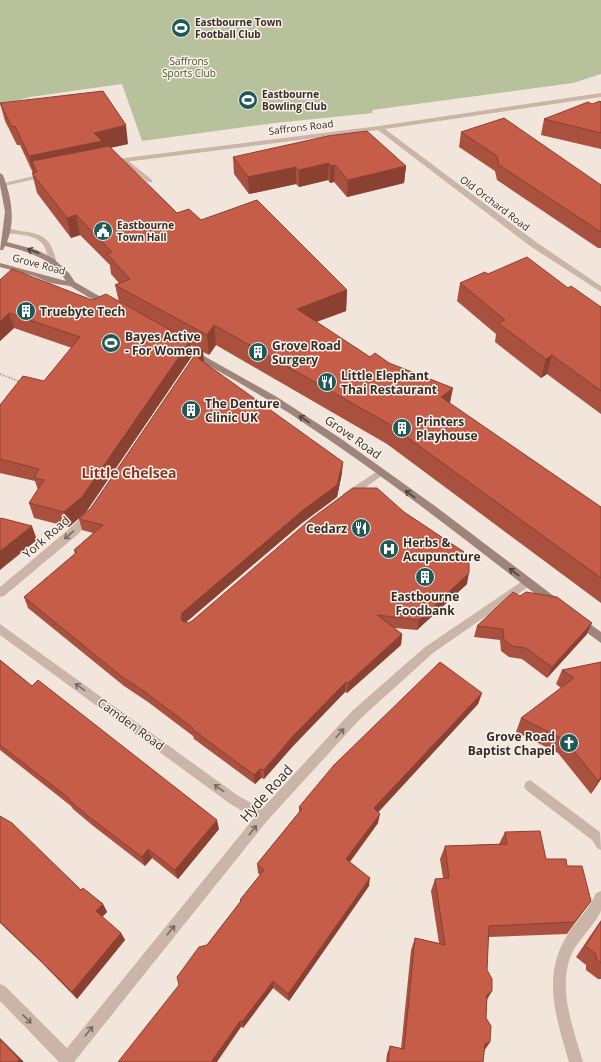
<svg xmlns="http://www.w3.org/2000/svg" width="601" height="1062" font-family="'Open Sans',sans-serif">
  <rect width="100%" height="100%" fill="#f2e6dc"/>
  <path fill="#b7c19c" d="M0 0H601V74L573 83 372 110 373 113 275 123 142 141 122 84 30 97 0 105Z"/>
  <g fill="none" stroke-linecap="round" stroke-linejoin="round">
    <path stroke="#b69f92" stroke-width="2" stroke-dasharray="1.5 1.5" stroke-linecap="butt" d="M0 374 21 382"/>
    <path fill="#cab5a8" fill-rule="evenodd" d="M122 159H126L152 180V182H148L122 161Z
      M4 229C10 228 15 230 20 231 42 233 51 238 56 260L55 262H49C47 257 47 251 44 246 36 233 17 235 4 233Z
      M530 780 600 832 601 850 597 848 592 840 526 790 524 786 526 782Z
      M601 891C601 897 601 904 601 910 600 918 579 940 573 951 556 986 573 1027 583 1062H569C557 1021 542 979 565 939 574 923 589 910 596 893Z"/>
    <path fill="#cab5a8" fill-rule="evenodd" d="M601 93V97L385 129 536 242 601 286V292L530 246 378 130 109 164 106 162 109 160 379 126Z
      M47 173 49 174V176L4 186 0 184Z
      M381 469 386 472 384 474 350 499H344L342 496 344 493Z
      M90 511 93 512 95 515 93 518 77 535 4 596 0 597V587L69 529 87 512Z
      M527 578 531 579 532 582 531 585 433 653 360 719 267 821 74 1062H58V1061L0 1001V984L5 986 67 1048 254 818 229 803 0 635V624L237 795 262 809 352 711 425 647Z"/>
    <path fill="#9e847a" fill-rule="evenodd" d="M0 173 3 175C11 196 16 220 7 242L37 250 54 259 69 273 75 282 111 303V307H105L70 286 50 283 34 276 0 267V263L66 281C53 259 29 252 5 246L3 250H0L5 212 0 185Z
      M179 342 277 397 340 438 435 506 559 600 560 603 559 606 555 607 551 606C469 543 388 478 301 421 261 394 218 371 176 347V343Z
      M579 616 601 632V643L575 624 574 621 575 618Z"/>
  </g>
  <path fill="#a9503e" d="M601 102V149L541 135 544 119Z
    M0 103 128 144 110 148 177 213 201 220 347 290 346 311 316 322 370 357 450 404 601 507V603L387 444 216 345 209 355 203 352 204 362 342 473 337 497 302 523 185 623H188L404 512 464 552 462 557 467 584 417 630 394 628 402 634 401 645 347 693 345 692 293 746 264 779 261 778 255 784 194 739 193 736 148 702 124 686 28 608 24 597 75 554 74 550 93 533 82 530 79 519 91 508 199 350 190 345 192 356 86 512 69 527 34 518 29 503 38 490 35 481 0 473V405L44 381 72 348 14 328 0 341V280L92 300 119 302 115 285 119 283 111 274 110 265 80 235 71 238 37 193 32 173H33L20 145H17L5 121Z
    M461 132 601 185V248H598L497 180 495 171 459 147Z
    M233 157 406 166 404 183 347 197 334 182 330 183 328 180 299 187 296 184 249 194 234 174Z
    M488 274 568 288 601 307V414L547 374 541 378 495 342 496 334 457 301 460 283Z
    M520 596 587 634 547 678 522 659 509 657 501 651 500 640 474 637 477 626Z
    M0 660 32 686 219 829 178 879 152 858 145 866 92 825 73 809 71 806 0 750Z
    M601 662V779L591 794 558 753 516 732 521 718 561 688 556 684 562 670Z
    M482 693 478 704 378 812V823L350 862 369 886 289 1001 273 988 243 1028 179 985 207 945 240 902V900L260 875 258 873 257 864 299 812V807Z
    M0 816 81 890 103 904 107 912 102 917 121 933 125 940 77 999 42 963 0 923Z
    M505 832 546 859 567 866 591 901 567 934 488 937 487 970 492 991 487 999 486 1018 490 1042 484 1050 483 1062H386L387 1054 390 1046 401 1049 411 950 415 938 439 943 431 891 435 879 443 878 440 859 445 846 499 844Z
    M601 920V979H598L586 970V965L576 957Z"/>
  <path fill="#8a4132" d="M126 125 128 144 104 149 37 172 32 161 35 174H34L29 156 94 133Z
    M329 163 328 180 299 187V170Z
    M335 165 334 182 330 183V166Z
    M406 166 404 183 347 197 348 180Z
    M296 167V184L249 194 248 177Z
    M76 215 80 235 71 238 67 218Z
    M347 290 346 311 297 329V309Z
    M9 313 14 328 0 341V322Z
    M214 325 216 345 209 355 207 335Z
    M190 341 192 356 86 512 69 527 64 512Z
    M203 351 204 363 198 358Z
    M552 355 547 374 541 378 546 359Z
    M453 388 449 408 441 397Z
    M343 462 342 473 337 497 302 523 184 624 181 618 182 613Z
    M32 526 37 540 0 570V551Z
    M464 552 461 563 459 555Z
    M469 573 467 584 417 630 419 620Z
    M592 623 587 634 547 678 552 667Z
    M402 634 401 645 347 693 348 683Z
    M346 682 345 692 293 746 264 779V770L293 736Z
    M482 693 478 704 373 818 374 808Z
    M260 769 261 778 255 784 254 775Z
    M601 777V779L591 794 598 781Z
    M380 814 378 823 345 868 346 859Z
    M217 820 219 829 178 879 175 870Z
    M148 849 152 858 145 866 142 857Z
    M370 878 369 886 289 1001 288 994Z
    M103 904 107 912 100 919 96 911Z
    M121 933 125 940 77 999 72 992Z
    M273 981V988L243 1028 242 1022Z
    M492 991 486 1001 487 995Z
    M240 1021 241 1027 217 1062H211Z
    M0 1038 24 1062H18L0 1039Z
    M490 1042 484 1051 485 1044Z"/>
  <path fill="#c55d48" stroke="#8a4132" d="M103 91 126 125 94 133 102 141 29 156 15 126 12 127 0 103Z
    M600 101 601 102V133L544 119 588 102 592 104Z
    M504 118 601 185V232L499 165 497 156 461 132Z
    M367 131 406 166 348 180 335 165 330 166 329 163 299 170 296 167 248 177 233 157 328 136Z
    M109 146 177 213 189 209 201 220 257 200 347 290 297 309 370 357 375 353 389 363 453 388 441 397 601 507V578L389 424 214 325 207 335 115 285 130 279 107 254 112 252 76 215 67 218 32 173 37 172 32 161Z
    M527 257 568 288 571 286 601 307V391L552 355 546 359 498 323 505 320 460 283 485 272 488 274Z
    M12 269 92 300 106 294 190 341 82 497 64 512 29 503 44 480 34 478 39 469 0 459V405L23 376 44 381 80 337 9 313 0 322V280Z
    M199 349 203 351 198 358 343 462 337 485 302 511 182 613 181 618 182 621 188 623 192 621 311 519 353 488H377L404 512 464 552 459 555 469 562V573L419 620 377 615 402 634 348 683 346 682 293 736 264 770 260 769 254 775 192 729 193 728 145 692 121 676 24 597 77 552 74 550 103 525 79 519 91 508Z
    M1 518 32 526 0 551V519Z
    M513 592 520 596 526 592 557 597 592 623 552 667 526 648 512 646 504 640 503 629 477 626Z
    M0 660 32 686 38 680 217 820 175 870 148 849 142 857 88 816 69 800 70 799 0 745Z
    M440 662 482 693 374 808 380 814 346 859 370 878 288 994 273 981 242 1022 240 1021 211 1062H118L179 985 177 977 199 947 207 945 241 901 240 900 264 870 257 864 302 809 299 807 334 765Z
    M601 662V777L598 781 565 740 521 718 574 678 562 670Z
    M0 816 12 823 81 890 83 888 103 904 96 911 121 933 72 992 36 956 0 922Z
    M540 831 546 859H566L567 866H582L591 901 575 922 489 926 487 970 492 979V991L487 995 486 1018 491 1026 490 1042 485 1044 483 1062H388L390 1046 404 1049 415 938 445 945 435 879 449 878 445 846 507 844 505 832Z
    M601 922V963L596 959V954L585 946Z
    M0 1039 19 1059 18 1062H0Z"/>
  <defs><path id="oneway-shaft" d="M-6 0H5M1.5-3L5.5 0L1.5 3" fill="none" stroke-width="1.6" stroke-linecap="round" stroke-linejoin="round"/></defs>
  <g stroke="#51423c">
    <use href="#oneway-shaft" transform="translate(33 251) rotate(-160)"/>
    <use href="#oneway-shaft" transform="translate(304 419) rotate(-146)"/>
    <use href="#oneway-shaft" transform="translate(410 494) rotate(-143)"/>
    <use href="#oneway-shaft" transform="translate(514 572) rotate(-143)"/>
  </g>
  <g stroke="#796a62">
    <use href="#oneway-shaft" transform="translate(69 535) rotate(139)"/>
    <use href="#oneway-shaft" transform="translate(80 687) rotate(-144)"/>
    <use href="#oneway-shaft" transform="translate(340 733) rotate(-48)"/>
    <use href="#oneway-shaft" transform="translate(219 788) rotate(-144)"/>
    <use href="#oneway-shaft" transform="translate(253 830) rotate(-51)"/>
    <use href="#oneway-shaft" transform="translate(171 930) rotate(-51)"/>
    <use href="#oneway-shaft" transform="translate(27 1019) rotate(45)"/>
    <use href="#oneway-shaft" transform="translate(89 1031) rotate(-51)"/>
  </g>
  <defs>
    <g id="stadium-disc" transform="scale(1)"><circle r="9.5" fill="#1e5858" stroke="#f9f1e9"/><path d="M0-5a6.5 5 0 1 0 0 10a6.5 5 0 1 0 0-10ZM-3.5-1.8h7v3.6h-7Z" fill="#fff"/></g>
    <g id="civic-disc" transform="scale(1)"><circle r="9.5" fill="#1e5858" stroke="#f9f1e9"/><path d="M-.6-6.5H3V-4.5H.6V-3L4-1V1h2V6H-6V1h2V-1L-.6-3ZM-1.2 2.5V6h2.4V2.5Z" fill="#fff"/></g>
    <g id="building-disc" transform="scale(1)"><circle r="9.5" fill="#1e5858" stroke="#f9f1e9"/><path d="M-4-6H4V6H1V3H-1V6H-4ZM-2.5-4.3h1.7v1.8h-1.7ZM.8-4.3h1.7v1.8H.8ZM-2.5-1h1.7V.8h-1.7ZM.8-1h1.7V.8H.8Z" fill="#fff"/></g>
    <g id="restaurant-disc" transform="scale(1)"><circle r="9.5" fill="#1e5858" stroke="#f9f1e9"/><path d="M-5-6h1v4h1v-4h1v4h1v-4h1v5L-1.5 .5V6h-2V.5L-5-1ZM5-6V6H3V1.5H1.5Q1.5-4 5-6Z" fill="#fff"/></g>
    <g id="hospital-disc" transform="scale(1)"><circle r="9.5" fill="#1e5858" stroke="#f9f1e9"/><path d="M-5-5h3v3.5h4V-5h3V5h-3V1.5h-4V5h-3Z" fill="#fff"/></g>
    <g id="church-disc" transform="scale(1)"><circle r="9.5" fill="#1e5858" stroke="#f9f1e9"/><path d="M-1.2-6h2.4v3.5h3.3v2.4h-3.3V6h-2.4V-.1h-3.3v-2.4h3.3Z" fill="#fff"/></g>
  </defs>
  <g fill-rule="evenodd">
    <use href="#stadium-disc" x="181" y="28"/>
    <use href="#stadium-disc" x="248" y="100"/>
    <use href="#civic-disc" x="103" y="231"/>
    <use href="#building-disc" x="26" y="311"/>
    <use href="#stadium-disc" x="111" y="343"/>
    <use href="#building-disc" x="258" y="352"/>
    <use href="#restaurant-disc" x="327" y="382"/>
    <use href="#building-disc" x="191" y="410"/>
    <use href="#building-disc" x="402" y="428"/>
    <use href="#restaurant-disc" x="361" y="528"/>
    <use href="#hospital-disc" x="389" y="549"/>
    <use href="#building-disc" x="425" y="577"/>
    <use href="#church-disc" x="569" y="743"/>
  </g>
  <g text-anchor="middle" dominant-baseline="central" stroke-width="3" stroke-linejoin="round" paint-order="stroke">
    <g font-size="10" font-weight="bold" fill="#372c28" stroke="#f9f1e9" text-anchor="start">
      <text x="195" y="22">Eastbourne Town<tspan x="195" dy="12">Football Club</tspan></text>
      <text x="262" y="94">Eastbourne<tspan x="262" dy="12">Bowling Club</tspan></text>
      <text x="117" y="225">Eastbourne<tspan x="117" dy="12">Town Hall</tspan></text>
    </g>
    <g font-size="10" fill="#49552c" stroke="#f9f1e9">
      <text x="189" y="61">Saffrons<tspan x="189" dy="12">Sports Club</tspan></text>
    </g>
    <g font-size="10" fill="#372c28" stroke="#f9f1e9">
      <text transform="translate(301 127) rotate(-7)">Saffrons Road</text>
      <text transform="translate(495 203) rotate(37)">Old Orchard Road</text>
      <text transform="translate(39 264) rotate(15)">Grove Road</text>
    </g>
    <g font-size="12" font-weight="bold" fill="#372c28" stroke="#f9f1e9" text-anchor="start">
      <text x="40" y="311">Truebyte Tech</text>
      <text x="125" y="336">Bayes Active<tspan x="125" dy="14">- For Women</tspan></text>
      <text x="272" y="345">Grove Road<tspan x="272" dy="14">Surgery</tspan></text>
      <text x="341" y="375">Little Elephant<tspan x="341" dy="14">Thai Restaurant</tspan></text>
      <text x="205" y="403">The Denture<tspan x="205" dy="14">Clinic UK</tspan></text>
      <text x="416" y="421">Printers<tspan x="416" dy="14">Playhouse</tspan></text>
      <text x="347" y="528" text-anchor="end">Cedarz</text>
      <text x="403" y="542">Herbs &amp;<tspan x="403" dy="14">Acupuncture</tspan></text>
      <text x="425" y="596" text-anchor="middle">Eastbourne<tspan x="425" dy="14">Foodbank</tspan></text>
      <text x="555" y="736" text-anchor="end">Grove Road<tspan x="555" dy="14">Baptist Chapel</tspan></text>
    </g>
    <g font-size="12" fill="#372c28" stroke="#f9f1e9">
      <text transform="translate(353 437) rotate(35)">Grove Road</text>
      <text transform="translate(46 537) rotate(-41)">York Road</text>
      <text transform="translate(131 724) rotate(36)">Camden Road</text>
    </g>
    <g font-size="14" font-weight="bold" fill="#853322" stroke="#f9f1e9">
      <text x="129" y="472">Little Chelsea</text>
    </g>
    <g font-size="14" fill="#372c28" stroke="#f9f1e9">
      <text transform="translate(266 793) rotate(-48)">Hyde Road</text>
    </g>
  </g>
</svg>
